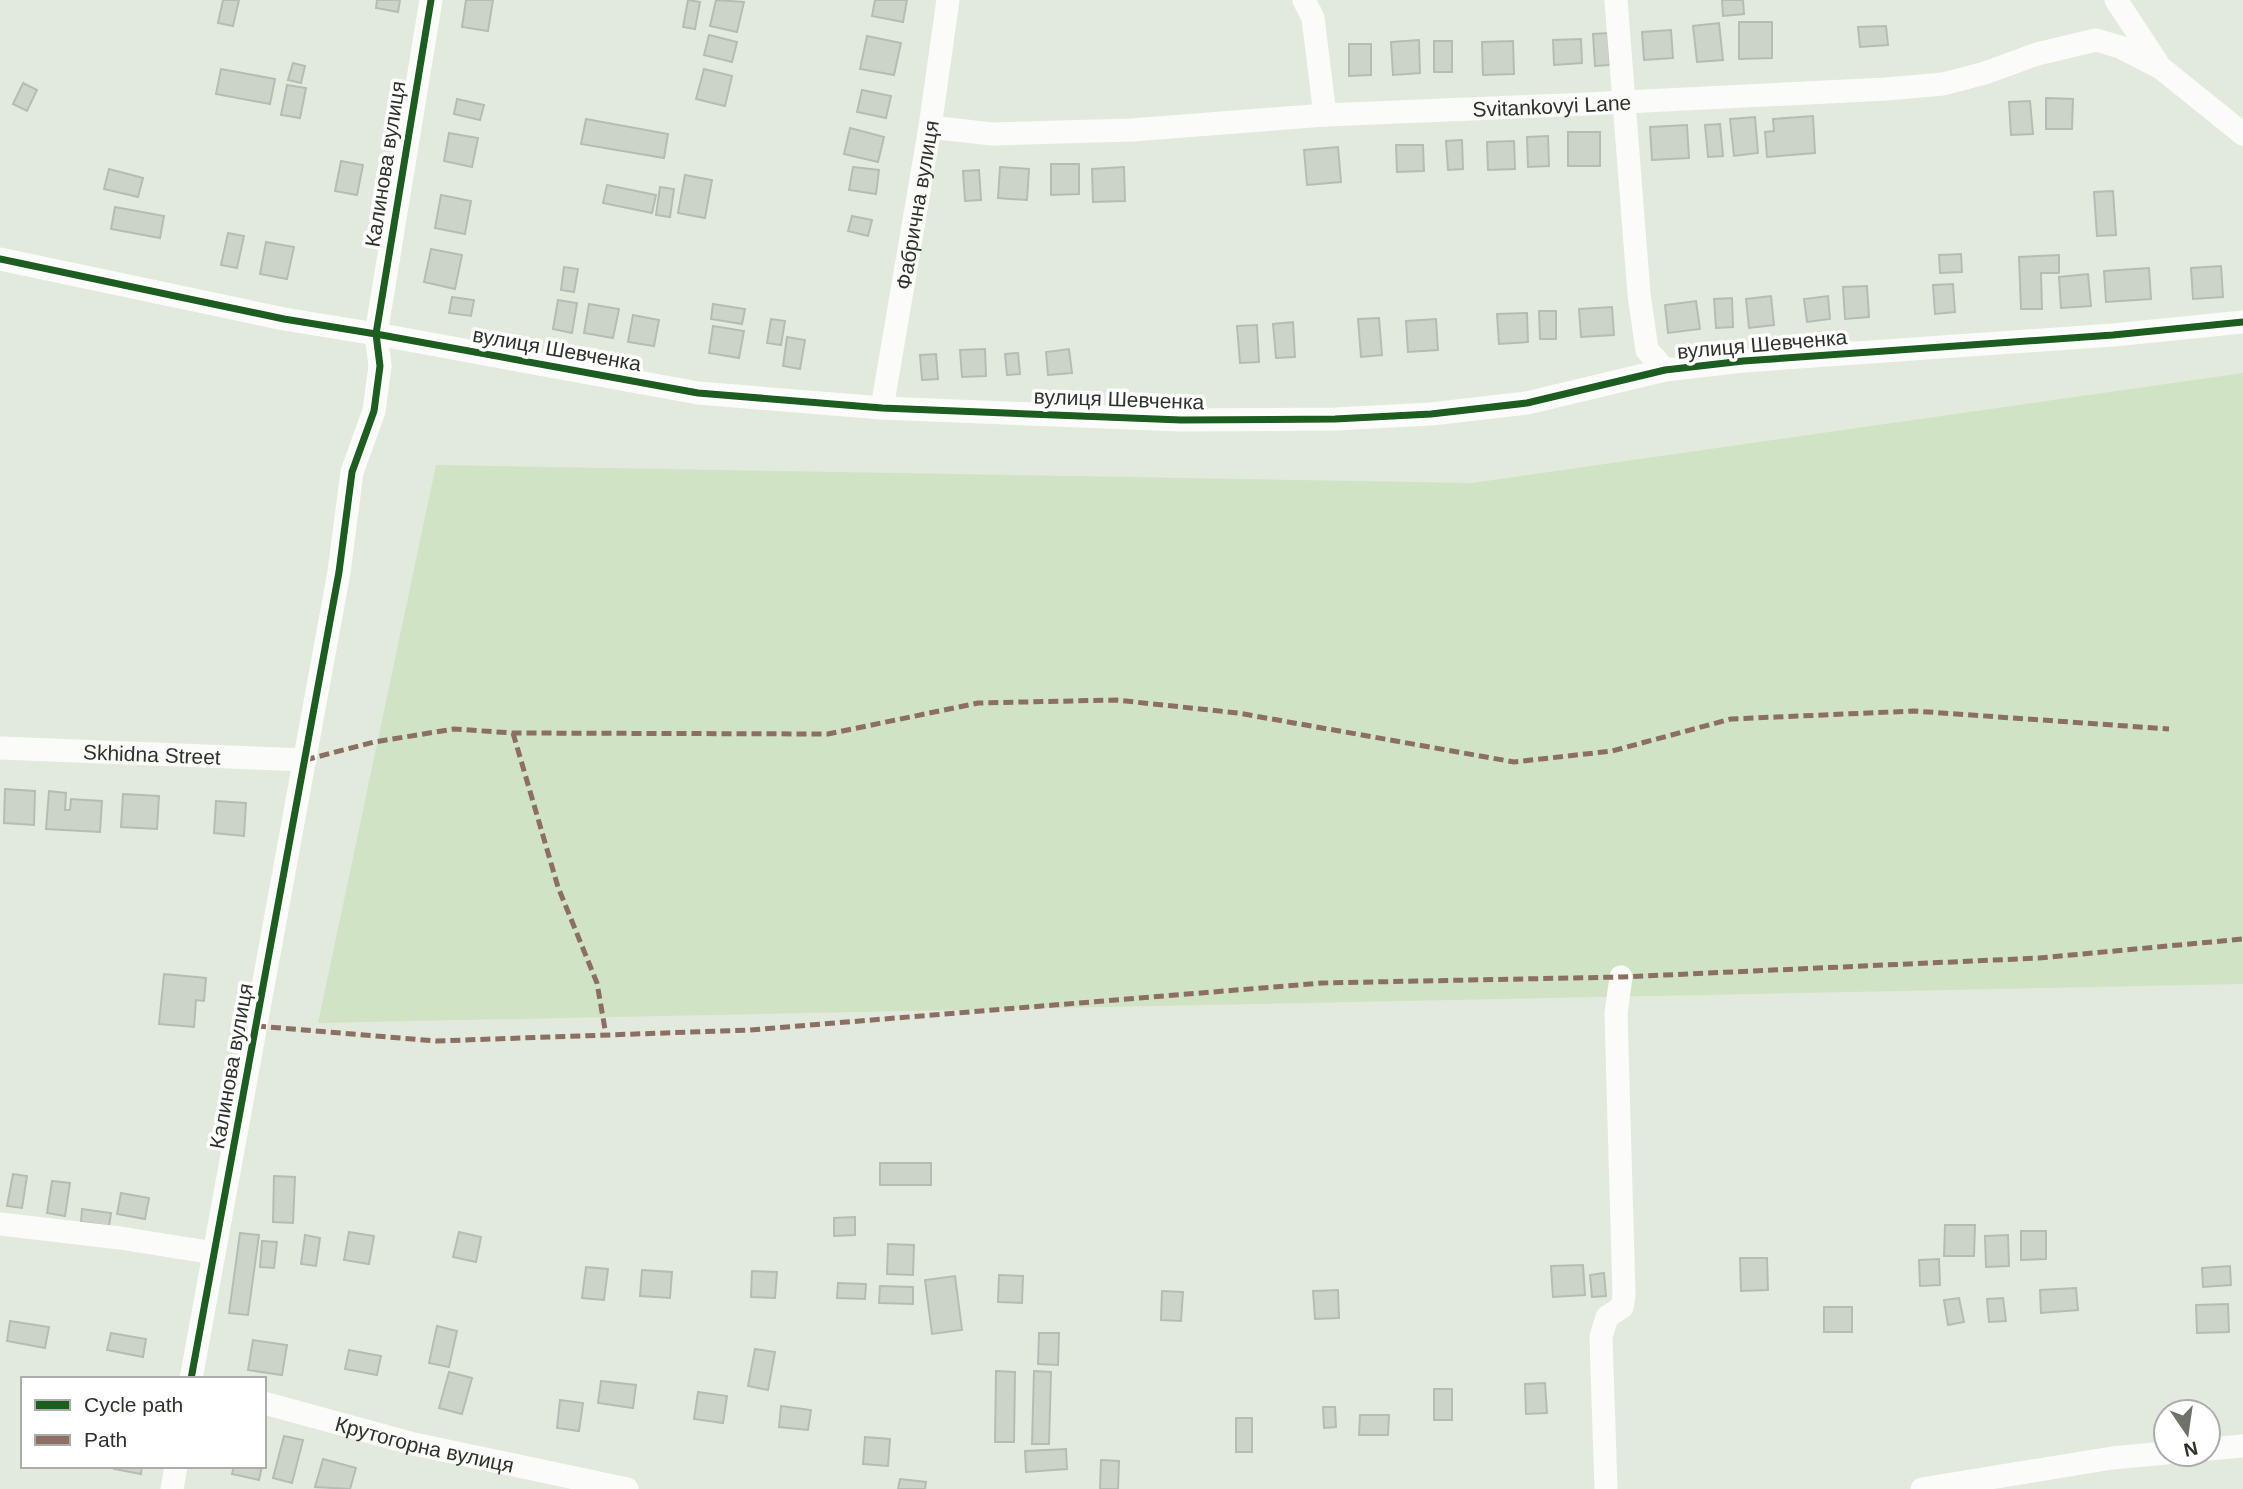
<svg xmlns="http://www.w3.org/2000/svg" width="2243" height="1489" font-family="Arial,sans-serif">
  <rect width="100%" height="100%" fill="#e2eade"/>
  <path fill="#d0e4c5" d="M2243 373V984L318 1023 436 465 1472 483Z"/>
  <path fill="#ccd3c9" stroke="#b6bcb3" stroke-width="2" d="M223 0H239L233 26 218 23Z
    M377 0H400L398 12 376 8Z
    M466 0H493L488 31 462 27Z
    M688 0 700 2 695 29 683 27Z
    M716 0 744 2 737 32 710 26Z
    M875 0H907L903 22 872 16Z
    M1722 0H1743L1744 14 1723 16Z
    M1739 22H1772V58L1739 59Z
    M1719 23 1723 60 1697 62 1693 26Z
    M1886 26 1888 45 1860 47 1858 27Z
    M1671 30 1673 58 1644 60 1642 32Z
    M1608 33 1610 65 1595 66 1593 34Z
    M709 35 737 42 732 62 704 55Z
    M867 36 901 43 894 75 860 69Z
    M1581 39 1582 63 1554 65 1553 40Z
    M1419 40 1420 73 1393 75 1391 42Z
    M1434 41H1452V72H1434Z
    M1513 41 1514 74 1483 75 1482 42Z
    M1349 44H1371V75L1349 76Z
    M293 63 305 66 301 83 288 80Z
    M221 69 275 79 270 104 216 94Z
    M704 69 732 76 725 106 696 99Z
    M23 83 37 90 27 111 13 104Z
    M287 85 306 88 300 118 281 115Z
    M862 90 891 96 886 118 857 112Z
    M2046 98 2073 99 2072 129H2046Z
    M457 99 484 105 480 120 454 114Z
    M2030 101 2033 134 2011 135 2009 102Z
    M1813 116 1815 153 1767 157 1765 132 1774 131 1773 119Z
    M1755 117 1758 153 1734 156 1730 119Z
    M586 119 668 134 664 158 581 144Z
    M1720 124 1723 156 1708 157 1705 125Z
    M1687 125 1689 158 1652 160 1650 127Z
    M850 128 884 137 878 162 844 154Z
    M1568 132H1600V166H1568Z
    M449 133 478 138 472 167 444 161Z
    M1548 136 1549 166 1528 167 1527 137Z
    M1462 140 1463 169 1448 170 1446 141Z
    M1514 141 1515 169 1488 170 1487 142Z
    M1396 145H1423L1424 171 1397 172Z
    M1338 147 1341 182 1307 185 1304 150Z
    M341 161 363 165 357 195 335 191Z
    M1051 164H1079V194L1051 195Z
    M853 167 879 170 876 194 849 190Z
    M1000 167 1029 169 1027 200 998 198Z
    M1124 167 1125 201 1093 202 1092 169Z
    M109 169 143 178 138 197 104 189Z
    M979 170 981 200 965 201 963 171Z
    M685 175 712 180 705 218 678 213Z
    M607 185 656 195 652 213 603 203Z
    M660 187 674 189 670 217 656 215Z
    M2113 191 2116 235 2097 236 2094 192Z
    M441 195 471 201 465 234 435 228Z
    M115 207 164 216 160 238 111 229Z
    M852 216 872 220 868 236 848 231Z
    M228 233 244 236 237 268 221 265Z
    M266 242 294 247 287 279 260 274Z
    M431 249 462 255 455 289 424 282Z
    M1961 254 1962 272 1940 273 1939 255Z
    M2059 255V273H2041L2042 309H2021L2019 257Z
    M2221 266 2223 297 2193 299 2191 268Z
    M564 267 578 269 574 292 561 290Z
    M2149 268 2151 299 2106 302 2104 271Z
    M2088 274 2091 306 2061 308 2059 277Z
    M1953 284 1955 312 1935 314 1933 285Z
    M1867 286 1869 317 1845 319 1843 287Z
    M1771 296 1774 325 1749 328 1746 299Z
    M1828 296 1830 319 1807 322 1804 299Z
    M452 297 474 300 471 316 449 313Z
    M1732 298 1733 327 1716 328 1714 299Z
    M558 300 577 303 572 333 553 329Z
    M1696 301 1700 329 1668 333 1665 305Z
    M589 304 619 309 613 338 584 333Z
    M713 304 745 309 742 324 711 319Z
    M1612 307 1614 335 1581 337 1579 309Z
    M1539 311H1556V339H1540Z
    M1527 313 1528 342 1499 344 1497 314Z
    M633 315 659 320 654 346 628 342Z
    M1379 318 1382 355 1361 357 1358 319Z
    M771 319 785 321 781 345 767 343Z
    M1436 319 1438 350 1408 352 1406 321Z
    M1293 322 1295 357 1276 358 1273 324Z
    M1257 325 1259 362 1240 363 1237 326Z
    M713 326 744 331 739 358 709 353Z
    M787 337 805 340 800 369 783 366Z
    M985 349 986 376 962 377 960 350Z
    M1069 349 1072 373 1048 375 1046 352Z
    M1018 353 1020 374 1007 375 1005 354Z
    M936 354 938 379 922 380 920 355Z
    M5 789 35 791 34 825 4 823Z
    M49 791 66 793 65 810H70L71 799 102 801 100 832 46 829Z
    M123 794 159 796 157 829 121 827Z
    M216 801 246 803 244 836 214 833Z
    M164 974 206 978 204 1001 196 1000 194 1027 159 1024Z
    M880 1163H931V1185H880Z
    M13 1174 27 1176 22 1208 7 1206Z
    M274 1176 295 1177 293 1223 273 1222Z
    M52 1181 70 1183 65 1216 47 1213Z
    M121 1193 149 1198 145 1219 117 1214Z
    M82 1209 111 1213 109 1226 81 1222Z
    M855 1217V1235L834 1236V1218Z
    M1945 1225H1975L1974 1256H1944Z
    M2021 1231H2046V1259L2021 1260Z
    M349 1232 374 1236 369 1264 344 1260Z
    M459 1232 481 1237 476 1262 453 1257Z
    M240 1233 259 1235 248 1315 229 1313Z
    M305 1235 320 1238 316 1266 301 1264Z
    M2008 1235 2009 1266 1986 1267 1985 1236Z
    M262 1241 277 1242 274 1268 260 1267Z
    M888 1244 914 1245 913 1275 887 1274Z
    M1740 1258H1767L1768 1290 1741 1291Z
    M1939 1259 1940 1285 1920 1286 1919 1260Z
    M1583 1265 1585 1295 1553 1297 1551 1266Z
    M2230 1266 2231 1285 2203 1287 2202 1268Z
    M586 1267 608 1269 604 1300 582 1298Z
    M642 1270 672 1272 670 1298 640 1296Z
    M752 1271 777 1272 775 1298 751 1297Z
    M1604 1273 1606 1296 1592 1297 1590 1275Z
    M999 1275 1023 1276 1022 1303 998 1302Z
    M955 1276 962 1330 932 1334 925 1280Z
    M838 1283 866 1284 865 1299 837 1298Z
    M880 1286 913 1287V1304L879 1303Z
    M2076 1288 2078 1310 2041 1313 2040 1290Z
    M1338 1290 1339 1318 1315 1319 1313 1291Z
    M1162 1291 1183 1292 1181 1321 1161 1320Z
    M1959 1298 1964 1322 1948 1325 1944 1300Z
    M2003 1298 2006 1321 1989 1322 1987 1299Z
    M2228 1304 2229 1332 2197 1333 2196 1305Z
    M1824 1307H1852V1332H1824Z
    M10 1321 49 1327 45 1348 7 1341Z
    M437 1326 457 1331 449 1367 429 1363Z
    M111 1333 146 1339 143 1357 107 1350Z
    M1039 1333H1059L1058 1365 1038 1364Z
    M253 1340 287 1345 282 1375 248 1370Z
    M755 1349 775 1352 768 1390 748 1386Z
    M349 1350 381 1356 377 1375 345 1369Z
    M996 1371 1015 1372 1014 1442H995Z
    M1034 1371 1051 1372 1049 1444H1032Z
    M449 1372 472 1378 462 1414 439 1408Z
    M601 1381 636 1385 633 1408 598 1403Z
    M1545 1383 1547 1413 1526 1414 1525 1384Z
    M1434 1389H1452V1420H1434Z
    M698 1392 727 1396 723 1423 694 1419Z
    M560 1400 583 1403 579 1431 557 1428Z
    M781 1406 811 1410 808 1430 779 1427Z
    M1323 1407H1335L1336 1427 1324 1428Z
    M1360 1415H1389L1388 1435H1359Z
    M1236 1418H1252V1452H1236Z
    M284 1436 303 1440 292 1483 273 1478Z
    M865 1437 890 1439 888 1466 863 1464Z
    M1066 1449 1067 1469 1026 1472 1025 1451Z
    M323 1459 356 1468 350 1489 315 1487Z
    M1101 1460 1119 1461 1118 1489H1100Z
    M114 1466H142L141 1474 114 1469Z
    M234 1466H262L259 1480 232 1474Z
    M900 1479 926 1482 925 1489H898Z"/>
  <g fill="none" stroke-linecap="round" stroke-linejoin="round">
    <g stroke="#fbfcfa" stroke-width="23">
      <path d="M1304 0 1313 18 1325 115"/>
      <path d="M1616 0 1639 294 1647 350 1665 370"/>
      <path d="M2116 0 2157 62"/>
      <path id="s1" d="M930 127 992 134 1132 130 1325 115 1565 105 1886 89 1943 84 1985 73 2037 54 2096 40 2120 47 2161 68 2243 134"/>
      <path d="M0 259 284 319 376 334 698 393 882 408 1181 420 1335 419 1431 414 1527 403 1665 370 1743 361 2113 335 2243 322"/>
      <path id="s2" d="M882 408 930 127 948 0"/>
      <path id="s3" d="M0 748 305 760"/>
      <path d="M0 1224 120 1238 214 1253"/>
      <path d="M191 1379 339 572 352 472 374 411 380 366 376 334 431 0"/>
      <path id="s4" d="M264 1403 414 1444 627 1489"/>
      <path d="M2208 1449 2243 1446"/>
      <path d="M172 1489 176 1466"/>
      <path d="M1606 1489 1601 1337 1607 1317 1622 1307 1624 1295 1616 1013 1621 977"/>
      <path d="M1922 1489 2112 1458 2166 1453"/>
    </g>
    <path stroke="#8d6e63" stroke-width="5" stroke-dasharray="10 5" stroke-linecap="butt" d="M513 733 558 887 597 983 606 1035
      M305 760 374 742 454 729 513 733 828 734 978 703 1116 700 1238 713 1514 762 1612 751 1731 719 1914 711 2169 729
      M256 1026 436 1041 750 1030 1322 983 1621 977 2039 958 2243 939"/>
    <g stroke="#fff" stroke-width="11">
      <path id="cycleway" d="M0 259 284 319 376 334 698 393 882 408 1181 420 1335 419 1431 414 1527 403 1665 370 1743 361 2113 335 2243 322
        M191 1379 339 572 352 472 374 411 380 366 376 334 431 0"/>
    </g>
    <use href="#cycleway" stroke="#1b5e20" stroke-width="7"/>
  </g>
  <g text-anchor="middle" dominant-baseline="central" stroke-width="7" stroke-linejoin="round" paint-order="stroke">
    <g font-size="21" fill="#2e332a" stroke="#fff">
      <text stroke="none"><textPath href="#s1" startOffset="623">Svitankovyi Lane</textPath></text>
      <text transform="translate(385 164) rotate(-81)">Калинова вулиця</text>
      <text stroke="none"><textPath href="#s2" startOffset="206">Фабрична вулиця</textPath></text>
      <text transform="translate(1762 344) rotate(-5)">вулиця Шевченка</text>
      <text transform="translate(557 349) rotate(10)">вулиця Шевченка</text>
      <text transform="translate(1119 399) rotate(2)">вулиця Шевченка</text>
      <text stroke="none"><textPath href="#s3" startOffset="152">Skhidna Street</textPath></text>
      <text transform="translate(231 1066) rotate(-80)">Калинова вулиця</text>
      <text stroke="none"><textPath href="#s4" startOffset="166">Крутогорна вулиця</textPath></text>
    </g>
  </g>
  <rect x="21" y="1377" width="245" height="91" fill="#ffffff" stroke="#abadaa" stroke-width="2"/>
  <rect x="35" y="1400" width="35" height="10" fill="#1b5e20" stroke="#abadaa" stroke-width="2"/>
  <text x="84" y="1412" font-size="21" fill="#2e332a">Cycle path</text>
  <rect x="35" y="1435" width="35" height="10" fill="#8d6e63" stroke="#abadaa" stroke-width="2"/>
  <text x="84" y="1447" font-size="21" fill="#2e332a">Path</text>
  <g transform="translate(2187 1433) rotate(167)"><circle r="33" fill="#ffffff" stroke="#abadaa" stroke-width="2"/>
  <path d="M0-5L12 26L0 18L-12 26Z" fill="#6d7369"/>
  <text y="-10" font-size="19" font-weight="bold" text-anchor="middle" fill="#2e332a">N</text>
  </g>
</svg>
